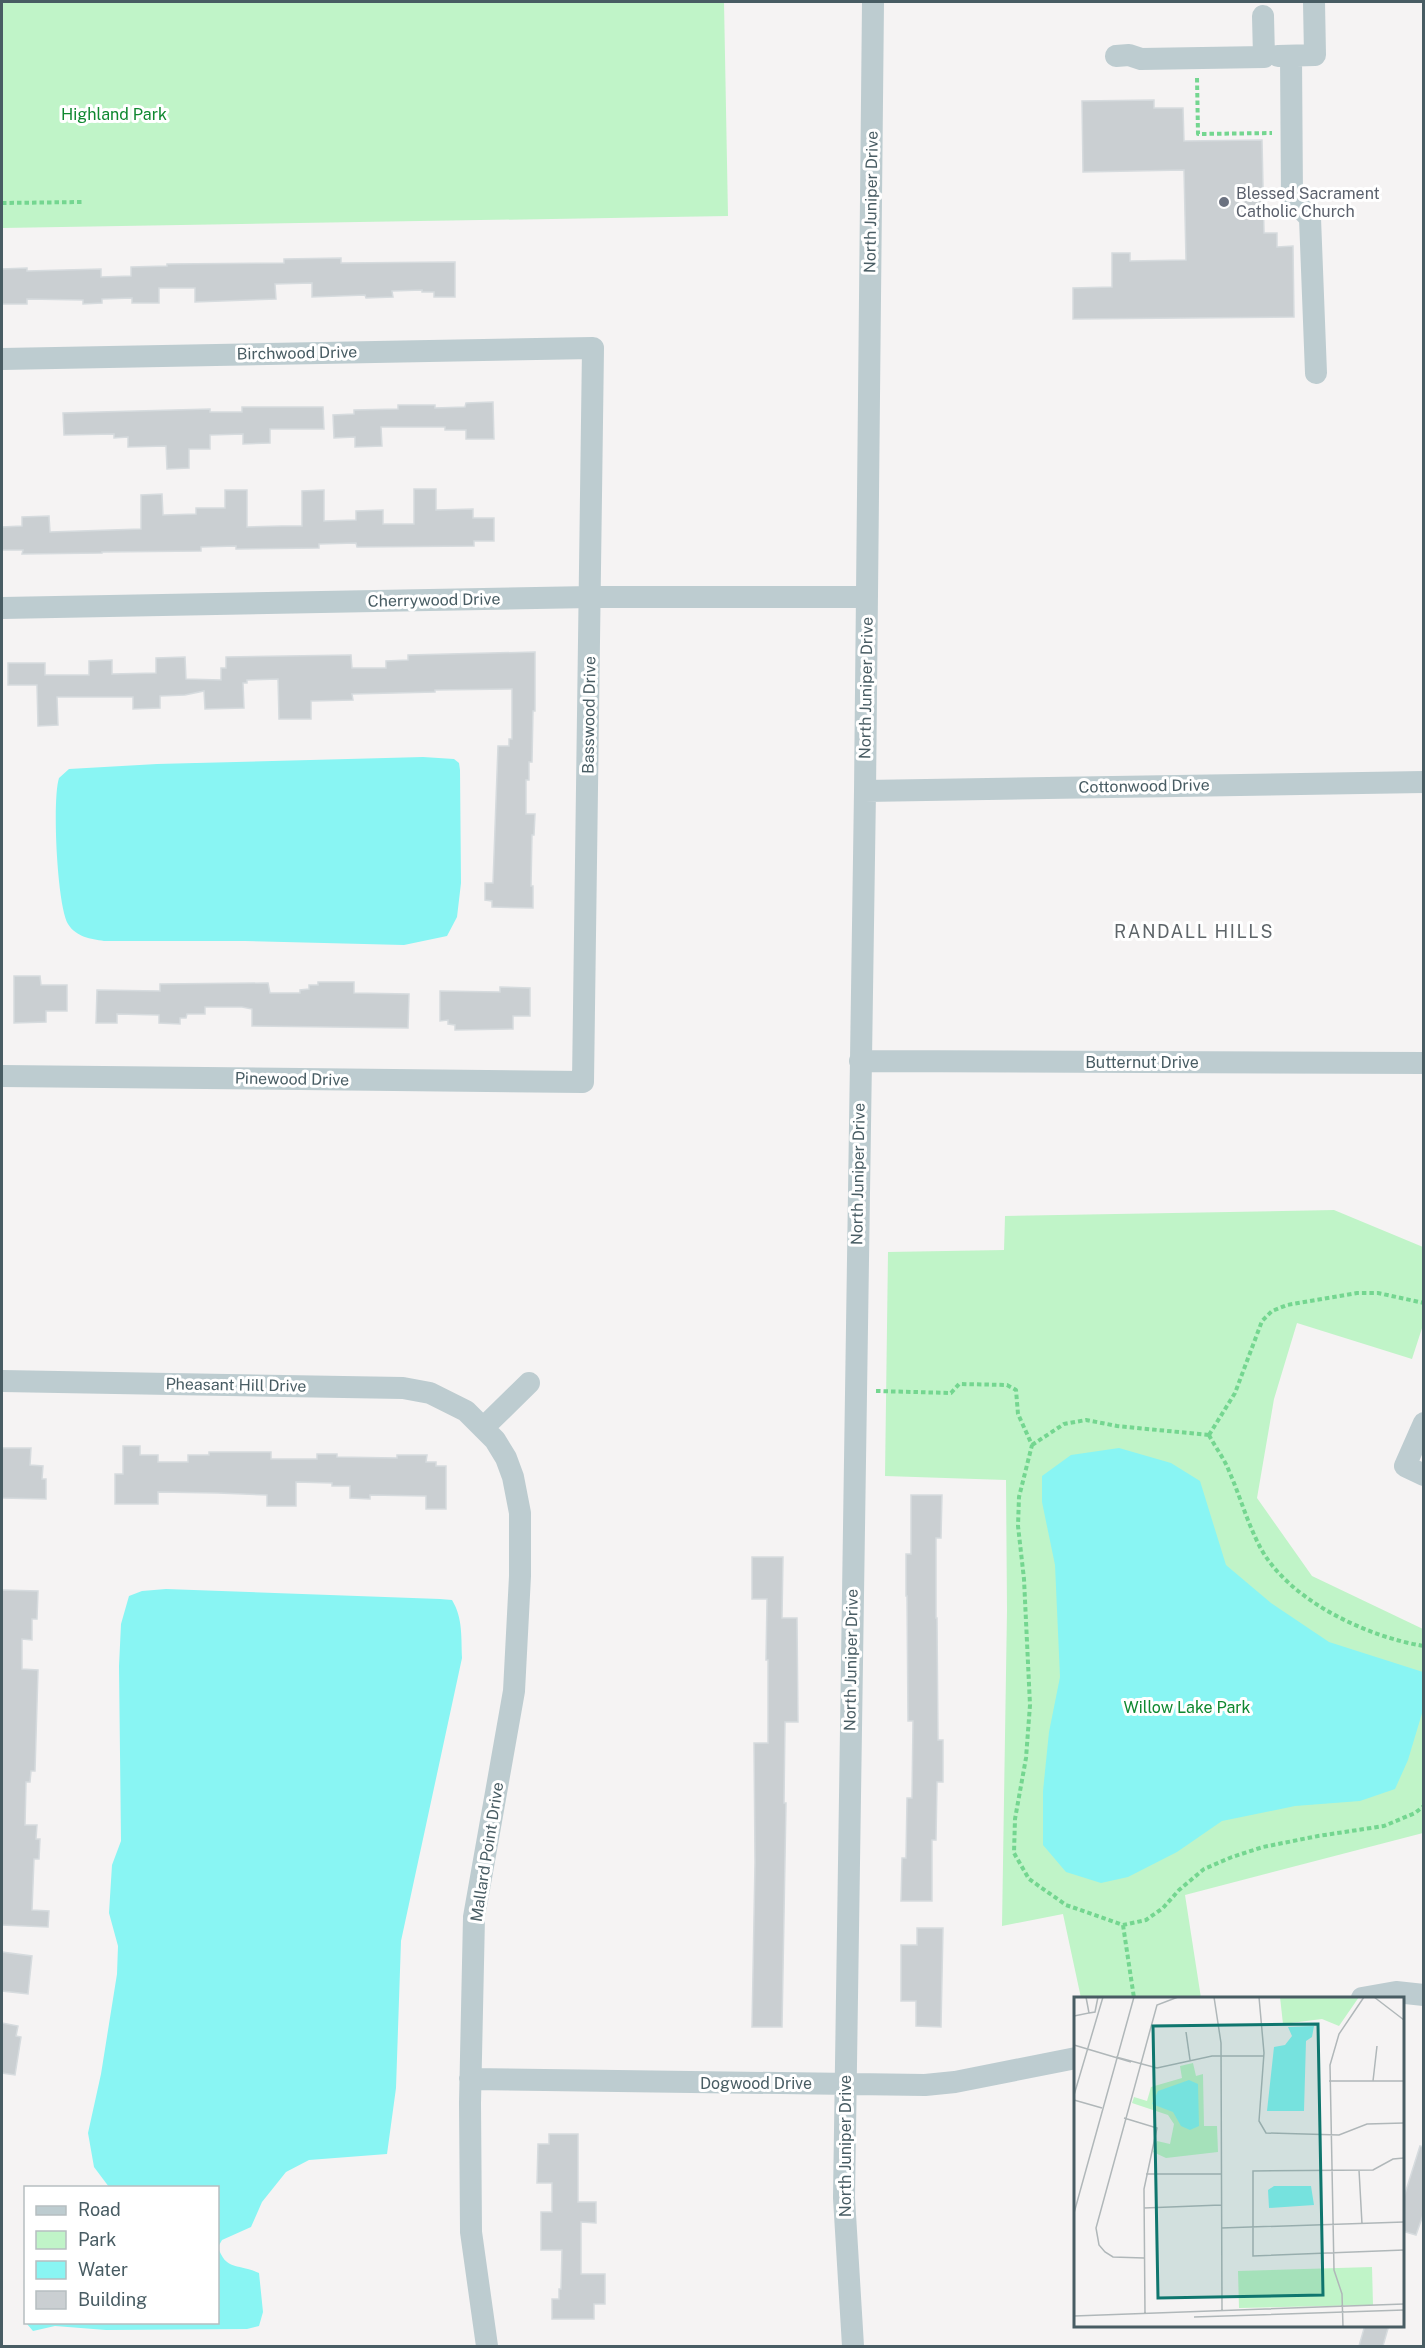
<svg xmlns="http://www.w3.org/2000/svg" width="1425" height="2348" font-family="'Public Sans',sans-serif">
  <rect width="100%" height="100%" fill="#f5f3f3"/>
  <path fill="#c0f4c8" d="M2 2H724L728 216 2 228Z
    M1334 1210 1423 1247V1325L1412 1359 1297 1323 1274 1399 1257 1498 1312 1576 1423 1629V1833L1185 1895 1201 1998H1081L1063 1914 1002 1926 1007 1610 1006 1480 885 1476 888 1252 1004 1250 1005 1216Z"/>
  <path fill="#89f5f3" d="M423 757 454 759 459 763 460 770 461 883 457 917 447 936 404 945 245 941H104C91 939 76 937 68 924 57 906 52 799 59 778L69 769 157 764Z
    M1119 1448 1171 1463 1200 1481 1226 1565 1271 1603 1329 1642 1423 1672V1710L1408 1760 1395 1789 1360 1801 1295 1806 1222 1821 1177 1852 1128 1877 1101 1883 1066 1872 1043 1845V1791L1049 1732 1060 1677 1055 1565 1042 1502V1476L1071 1455Z
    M166 1589 440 1599 452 1600C463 1618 461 1637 462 1658L401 1941 396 2088 387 2154 309 2160 286 2172 262 2202 251 2227 222 2240 218 2247C226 2271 237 2263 259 2273L263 2312 259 2326 247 2329 106 2330 55 2326 33 2331 27 2324 28 2323 218 2322V2188L109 2187 94 2167 88 2133 101 2074 117 1974 118 1946 109 1913 112 1865 121 1841 119 1666 121 1624 129 1596 142 1591Z"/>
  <path fill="#cacfd2" stroke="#d6dbde" stroke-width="1.5" d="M1154 100V108H1183L1184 141 1262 140 1264 233H1277V247L1293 246 1294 317 1073 319V288L1112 287V253H1130V261L1186 260 1184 170 1083 172 1082 101Z
    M341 258V263L455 262V297H434V292H422V290L392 291 393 297 366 298 365 295 312 297V283L275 284 276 299 195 302V288H159V303H132V298L102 299V303L83 304V300L27 299V304H2V269L27 268V271L101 269V277L131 276V267L167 266V264L284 263V259Z
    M493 402 494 439H466V430H445V427H381L382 446 355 447V437L334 438 333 415 354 414V410L398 409V405H435V408L465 407 466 403Z
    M242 407H323L324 429H270V443L243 444V434L210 435V449H189V468L167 469 166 446 128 447V437L114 438V434L64 435 63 413 210 409V412H242Z
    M414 489H436V510L473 509V518H494V541H474V546L357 547 356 543 319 544V548L236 549V546L201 547V551L102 552V553L22 554 23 550H2V527L22 526V517L49 516 50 532 141 529V495L162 494 163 515 196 514V508H225V490H247V527L282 526H302V491L324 490V521L356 520V511L383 510V524H414Z
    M535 652V711H533L532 762H529V780H526V814H535L534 835H532L531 886H533V908L492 907V901L485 900V883H493L498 746H509V739H512V689L435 690V692L352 694 353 700 311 701V719H279L278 679 247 680V683H243L244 708 205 709 204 691 185 695 160 696V708L133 709V697H57L58 725 38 726 37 685H8V663H45V675H89V661L112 660V674L156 673V658L185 657 186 679 221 680V668H226V657L351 655 352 668H386V661L408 660V655Z
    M14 976H40L41 985H67V1011H46V1022L14 1023Z
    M318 982H354V993L409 994 408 1028 252 1026V1009L242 1007H205V1014H187L186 1018H180V1024L159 1023V1015L117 1014V1023H96L97 990 160 991V984L268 983 270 993H300V990L309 989V985H318Z
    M500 987 530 988V1016H513V1029L455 1030V1025L448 1024V1020L440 1021V991L500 992Z
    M123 1446H140V1455H158V1462H188V1455H209V1452H271V1459H317V1454H337V1457L397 1458V1455H427L426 1462H436V1466H446V1509H426V1496L370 1495V1499L350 1498V1486H332V1483L296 1482V1506H267V1495L218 1493 158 1492V1504H115V1474H123Z
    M2 1448H31L30 1465 43 1466 42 1479H46V1499L2 1498Z
    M911 1495H942L941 1538H936V1618H937L938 1740H943V1782H937L936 1840H932V1901H901L902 1858H906L907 1798H912L913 1721H908L907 1596H906V1554H911Z
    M752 1557H783L782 1618H797L798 1722H785L784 1803H786L782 2027H752L755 1862 754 1743H768V1660H766L767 1599H752Z
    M2 1590 38 1591 37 1619H32V1640L22 1639V1669L38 1670 35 1771H31L30 1782H26L25 1825H37L36 1839H40L39 1859H34L32 1910 49 1911 48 1927 2 1925Z
    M917 1928H943L941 2027 916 2026V2001H901V1945H917Z
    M2 1952 32 1956 28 1994 2 1991Z
    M2 2023 18 2026 16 2036 21 2037 15 2075 2 2073Z
    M549 2134H578V2202H596V2223L581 2222V2274H605V2304H594V2319H552V2299H559V2289H561L562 2250H541V2212H552V2183H537L538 2144H549Z
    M1420 2146 1424 2147V2212L1416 2235 1402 2231V2203Z
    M1365 2325H1389L1383 2346H1359Z"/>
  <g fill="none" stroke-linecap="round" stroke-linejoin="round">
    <path stroke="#74d690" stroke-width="4" stroke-dasharray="4.5 3" stroke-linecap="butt" d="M1197 78 1198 134 1272 133
      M2 203 84 202
      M876 1391 951 1393 959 1384 1007 1385 1016 1390 1018 1414 1032 1445 1019 1497 1018 1526 1024 1579 1030 1705 1026 1758 1015 1819 1014 1853 1029 1879 1066 1905 1123 1925 1146 1920 1163 1908 1179 1890 1204 1869 1232 1857 1263 1847 1318 1836 1384 1826 1415 1813 1424 1806
      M1209 1435C1215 1447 1224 1458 1229 1471 1240 1496 1247 1522 1260 1547 1288 1600 1367 1637 1424 1646
      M1209 1435 1235 1393 1262 1321 1272 1311 1287 1305 1357 1293H1378L1424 1303
      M1032 1445 1064 1424 1086 1420 1117 1426 1209 1435
      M1123 1925 1134 1998"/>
    <path stroke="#bdccd0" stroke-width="22" d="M1116 56 1129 55 1141 59 1264 57 1263 16
      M1278 56 1315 55 1314 2
      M1291 56 1292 199 1310 218 1316 373
      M2 359 593 348 583 1082 2 1076
      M2 608 591 597H867
      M865 791 1424 782
      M860 1061 1424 1063
      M2 1381 403 1388 430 1393 466 1411 495 1440 506 1458 513 1477 520 1513V1576L514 1691 474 1917 470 2103 471 2232 487 2346
      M1424 1423 1405 1466 1424 1475
      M483 1428 529 1383
      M1362 1998 1396 1992 1424 1995
      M470 2079 925 2085 955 2082 1076 2058
      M853 2346 844 2198 865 791 873 2"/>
  </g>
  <circle fill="#6b7280" stroke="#fff" stroke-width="2" cx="1224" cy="202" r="6"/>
  <g text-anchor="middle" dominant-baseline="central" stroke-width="6" stroke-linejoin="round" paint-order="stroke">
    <g font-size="16" fill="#0f8830" stroke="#fff">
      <text x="114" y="114">Highland Park</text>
      <text x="1187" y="1707">Willow Lake Park</text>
    </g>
    <g font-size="16" fill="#5b616d" stroke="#fff" text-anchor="start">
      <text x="1236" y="193">Blessed Sacrament<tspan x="1236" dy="18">Catholic Church</tspan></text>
    </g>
    <g font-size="16" fill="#485c63" stroke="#fff">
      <text transform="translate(871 202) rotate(-89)">North Juniper Drive</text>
      <text transform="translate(297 353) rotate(-1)">Birchwood Drive</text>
      <text transform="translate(434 600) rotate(-1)">Cherrywood Drive</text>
      <text transform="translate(866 688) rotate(-89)">North Juniper Drive</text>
      <text transform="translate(589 715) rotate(-89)">Basswood Drive</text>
      <text transform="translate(1144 786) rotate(-1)">Cottonwood Drive</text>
      <text x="1142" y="1062">Butternut Drive</text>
      <text transform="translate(292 1079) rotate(1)">Pinewood Drive</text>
      <text transform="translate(858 1174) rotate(-89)">North Juniper Drive</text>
      <text transform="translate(236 1385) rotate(1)">Pheasant Hill Drive</text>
      <text transform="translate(851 1660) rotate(-89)">North Juniper Drive</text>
      <text transform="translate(487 1852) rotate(-81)">Mallard Point Drive</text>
      <text x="756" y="2083">Dogwood Drive</text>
      <text transform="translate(845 2146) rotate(-90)">North Juniper Drive</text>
    </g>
    <g font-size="18" letter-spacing="1.5" fill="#5e6569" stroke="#fff">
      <text x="1194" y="931">RANDALL HILLS</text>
    </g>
  </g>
  <g transform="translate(1074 1997)">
    <rect width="330" height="330" fill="#f5f3f3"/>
    <path d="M206 0H285L265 29 248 22 209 27ZM119 66 122 79 129 77 130 129H143L144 155 92 161 79 155 83 144 96 147 100 127 94 118 58 106 60 100 73 104 77 90 108 81 106 69ZM298 270 299 308 165 311 164 274Z" fill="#c0f4c8"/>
    <path d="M240 29 238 40 232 44 230 114H193L200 50 211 48 218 39 214 30ZM115 83 124 87 125 129 116 133 107 129 99 115 78 107 84 94ZM200 189H237L240 208 195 211 194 193Z" fill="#89f5f3"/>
    <path fill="none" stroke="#b0b7b9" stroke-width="1.5" d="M140 0 147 46 148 314M185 0 190 56 185 124 192 136 265 138 293 127 330 126M300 0 330 23M15 16 21 15 24 0M0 19 15 16 12 0M112 35 116 63M0 48 57 65M42 60 83 71 138 59H190M255 84H330M299 84 303 49M0 98 29 0M0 103 28 111M50 121 83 131 70 192 71 317M330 161 319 162 299 173 179 174V259L330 253M285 173 288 227M72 177H147M70 211 147 208M0 216 60 0M147 231 330 225M70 261 39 260 31 255 25 248 22 231 83 8 104 0M0 319 330 307M120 320 330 313M269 330 268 297 260 273 256 68 265 37 290 0"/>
    <path fill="#0f766e" fill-opacity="0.15" stroke="#0f766e" stroke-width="3" d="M244 27 249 298 84 301 79 29Z"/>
    <rect width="330" height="330" fill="none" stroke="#485c63" stroke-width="3"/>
  </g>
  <rect width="1425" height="2348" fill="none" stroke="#485c63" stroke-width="6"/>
  <rect x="24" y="2186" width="195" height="138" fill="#ffffff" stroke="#b6bec1" stroke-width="1.5"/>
  <rect x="36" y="2206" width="30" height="9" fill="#bdccd0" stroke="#b6bec1" stroke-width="1.5"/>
  <text x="78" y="2216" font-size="18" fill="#485c63">Road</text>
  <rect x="36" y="2231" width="30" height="18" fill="#c0f4c8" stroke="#b6bec1" stroke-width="1.5"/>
  <text x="78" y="2246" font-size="18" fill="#485c63">Park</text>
  <rect x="36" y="2261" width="30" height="18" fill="#89f5f3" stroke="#b6bec1" stroke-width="1.5"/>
  <text x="78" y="2276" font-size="18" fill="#485c63">Water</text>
  <rect x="36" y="2291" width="30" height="18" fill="#cacfd2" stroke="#b6bec1" stroke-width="1.5"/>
  <text x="78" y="2306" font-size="18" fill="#485c63">Building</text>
</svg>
